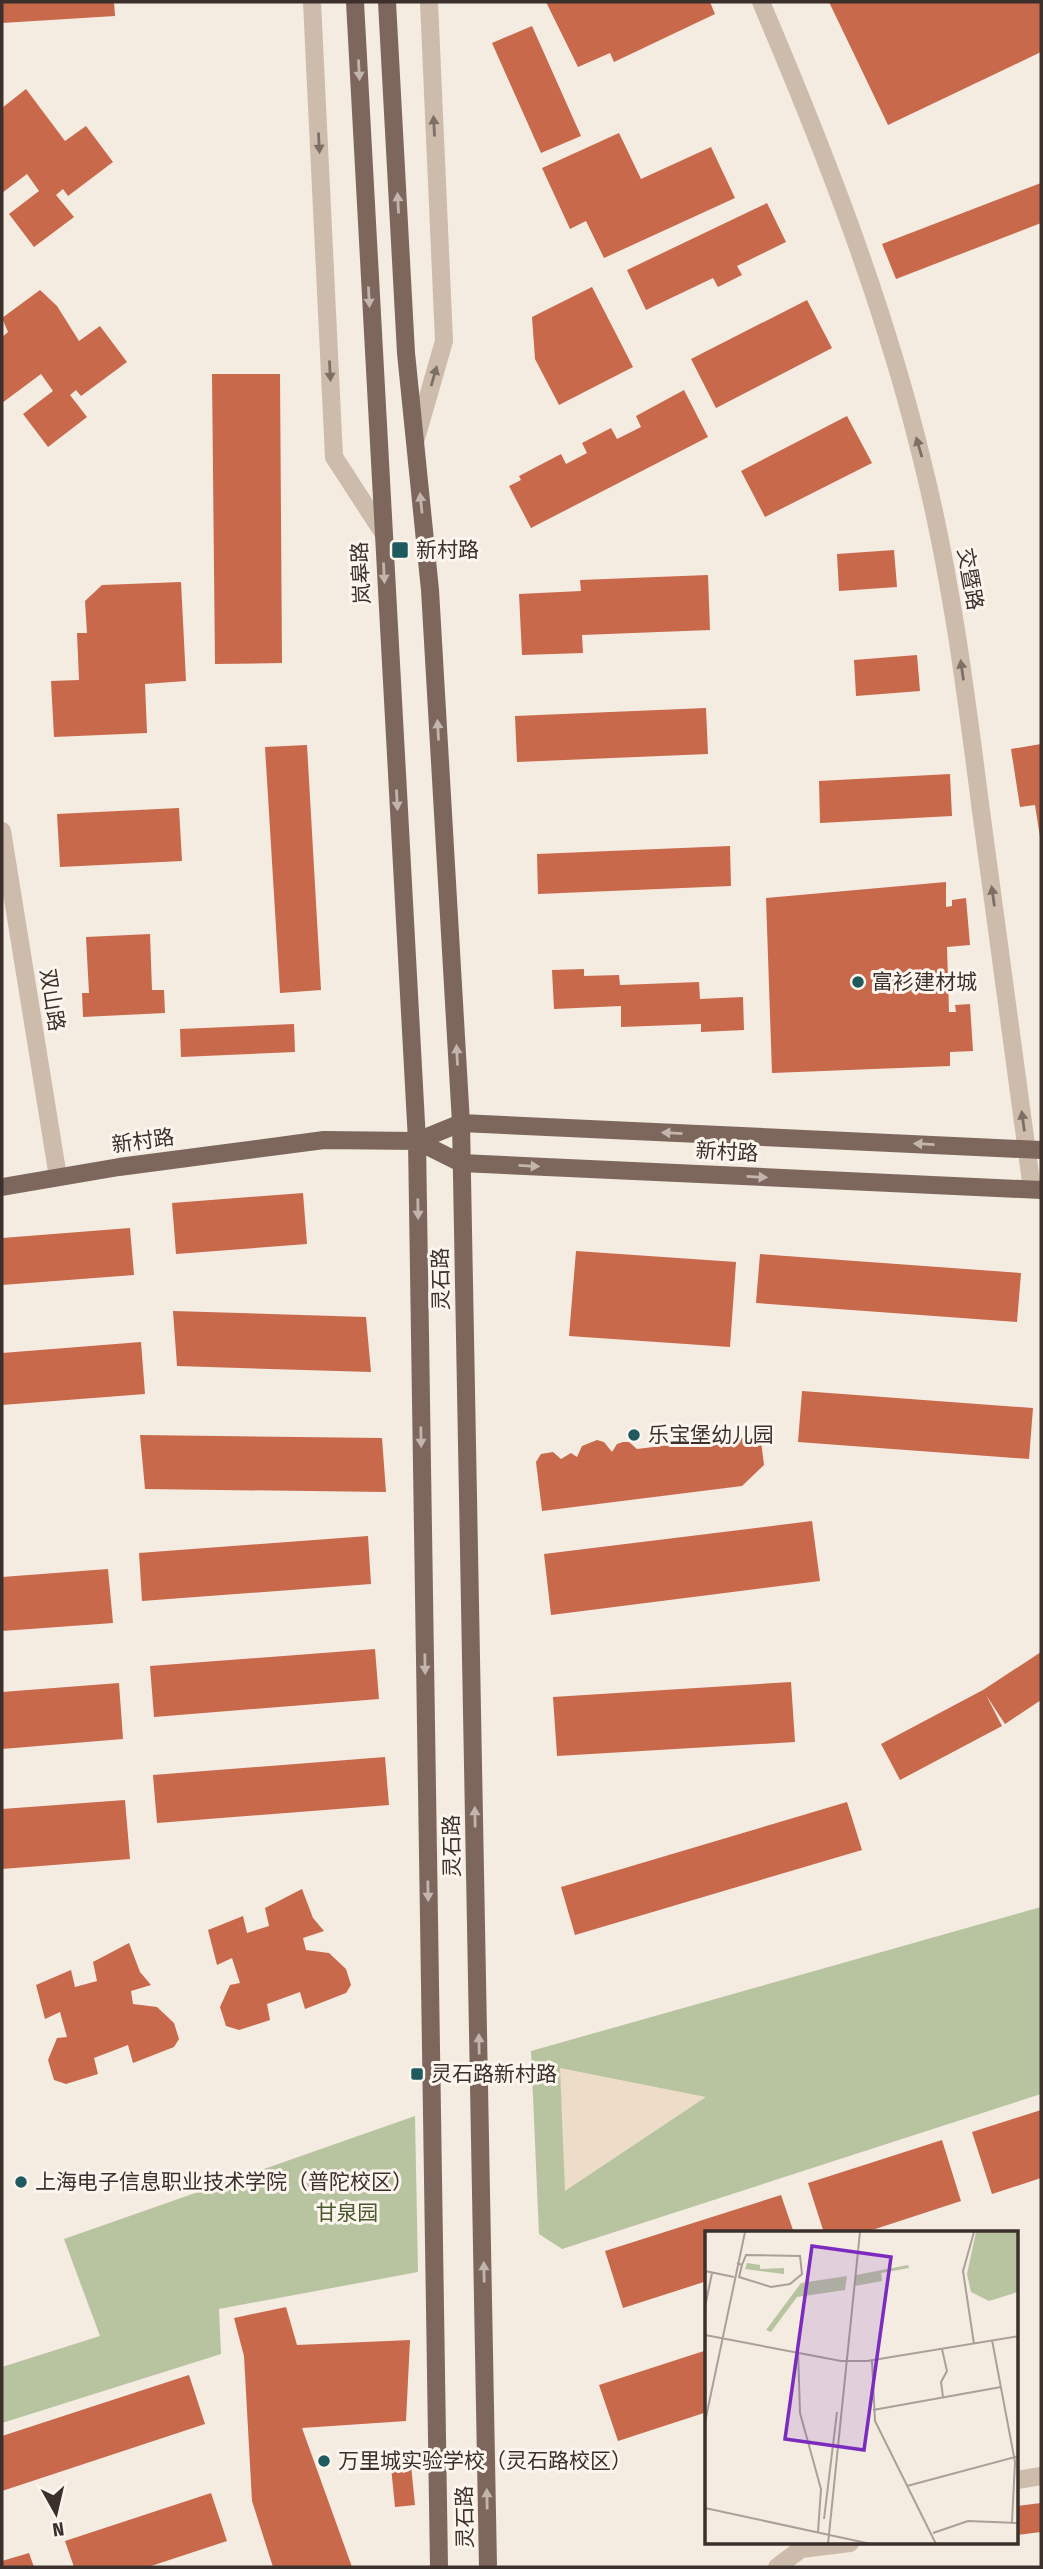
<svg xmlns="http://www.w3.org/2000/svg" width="1043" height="2569" font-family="'Fira Sans Condensed','Noto Sans SC',sans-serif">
  <rect width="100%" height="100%" fill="#f4ebe1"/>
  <path fill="#b8c4a0" d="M1041 1907V2094L562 2249 539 2234 531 2051Z
    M415 2116 418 2272 219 2309 221 2354 2 2423V2367L100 2336 64 2239Z"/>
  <path fill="#ecdcc8" d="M560 2068 706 2097 565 2191Z"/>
  <path fill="#c8694b" d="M2 2H114L115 16 2 23Z
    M546 2H710L715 14 614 62 610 53 578 67Z
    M829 2H1041V52L888 125Z
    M532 26 581 136 541 153 492 43Z
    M26 89 65 141 86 126 113 162 68 196 63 189 56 195 74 217 34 247 9 214 39 191 27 174 2 193V108Z
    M619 133 641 179 711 147 735 198 604 258 586 221 570 229 542 168Z
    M1041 183V223L896 279 882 244Z
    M767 203 786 242 737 266 742 275 718 287 713 278 646 310 627 270Z
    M592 287 633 367 559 405 535 359 532 317Z
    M40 290 57 306 79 341 100 326 127 362 81 396 76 390 70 395 87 417 48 447 23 414 53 391 41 374 2 403V337L8 332 2 318Z
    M807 300 832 348 716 408 691 359Z
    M212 374H280L282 663 215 664Z
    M684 390 708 437 531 528 509 486 521 480 519 476 561 454 566 464 587 453 582 443 611 428 617 439 641 427 636 416Z
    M847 416 872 463 765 517 741 471Z
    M894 550 897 587 839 591 837 554Z
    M708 575 710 630 582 635 583 653 522 655 519 594 581 591 580 580Z
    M181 582 186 681 145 684 147 733 54 737 51 681 79 680 77 633H87L85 601 102 585Z
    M917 655 920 691 856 696 854 660Z
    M706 708 708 754 517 762 515 716Z
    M1041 744V837H1040L1035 805 1020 807 1011 749Z
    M307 745 321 990 280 993 265 747Z
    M950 774 952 816 820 823 819 781Z
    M179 808 182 861 60 867 57 814Z
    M730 846 731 886 538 894 537 854Z
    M946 882V907L952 906V900L966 898 970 945 947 947 949 1012H956L955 1005 970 1004 973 1051 950 1052V1066L772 1073 766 898Z
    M150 934 152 990H164L165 1013 83 1017 82 993H89L86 937Z
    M584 969V976L619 975 620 985 699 982 700 999 743 997 744 1030 701 1032V1024L621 1027V1006L554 1009 552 970Z
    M294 1024 295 1052 181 1057 180 1029Z
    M303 1193 307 1244 176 1254 172 1203Z
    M130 1228 134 1275 2 1285V1238Z
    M576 1251 736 1262 730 1347 569 1336Z
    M760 1254 1021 1273 1017 1322 756 1303Z
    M173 1311 366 1317 371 1372 177 1366Z
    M141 1342 145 1394 2 1405V1353Z
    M802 1391 1033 1408 1029 1459 798 1442Z
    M140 1435 382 1438 386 1492 145 1489Z
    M736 1437 761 1441 764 1465 742 1486 542 1511 536 1462 541 1454 553 1452 561 1459 571 1453 577 1457 582 1446 597 1440 604 1442 612 1452 617 1444 623 1442H629L637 1449Z
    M812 1521 820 1581 551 1615 544 1554Z
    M368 1536 371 1584 142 1601 139 1553Z
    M108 1569 113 1623 2 1631V1577Z
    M375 1649 379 1699 154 1717 150 1666Z
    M1041 1652V1700L1005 1724 986 1695 1002 1726 900 1780 881 1744 983 1690Z
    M791 1682 795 1742 557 1756 553 1697Z
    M119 1683 123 1739 2 1749V1692Z
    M385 1757 389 1805 157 1823 153 1775Z
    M125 1800 130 1859 2 1869V1809Z
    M847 1802 862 1850 575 1935 561 1887Z
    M302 1889 313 1918 324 1931 303 1938 306 1950 329 1953 346 1969 351 1985 346 1993 305 2009 300 1992 267 2004 270 2020 239 2030 226 2026 220 2007 230 1985 240 1983 232 1958 217 1965 208 1930 243 1916 247 1933 269 1926 265 1908Z
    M129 1943 140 1972 151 1985 131 1991 133 2004 157 2007 174 2023 179 2039 174 2047 133 2063 128 2045 94 2058 98 2074 66 2084 54 2080 48 2060 57 2038 67 2037 60 2012 45 2019 36 1985 71 1970 75 1987 97 1981 93 1962Z
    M1041 2110V2178L992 2194 972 2132Z
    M942 2140 961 2201 863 2233H824L808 2183Z
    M781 2195 794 2233H707V2281L623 2308 605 2251Z
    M286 2307 297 2345 410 2340 406 2421 302 2428 352 2567H273L252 2501 244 2356 234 2318Z
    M707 2350V2412L618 2441 599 2385Z
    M189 2375 205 2424 2 2491V2436Z
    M410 2455 415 2505 395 2507 390 2457Z
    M211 2493 227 2541 148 2567H74L65 2541Z
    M1041 2503V2532L1017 2535V2506Z
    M29 2553 34 2567H2V2561Z"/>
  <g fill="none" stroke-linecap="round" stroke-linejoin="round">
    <path stroke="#cdbbac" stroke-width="18" d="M312 2 334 457 382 531
      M761 2C824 150 884 303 922 460 951 575 966 693 981 811 998 937 1015 1063 1032 1189
      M415 442 444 341 429 2
      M2 831 58 1177
      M1017 2480 1041 2476
      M777 2567 801 2549 850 2543"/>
    <path stroke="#7d675c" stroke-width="18" d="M355 2 417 1141 439 2567
      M387 2 406 353 430 590 461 1123 488 2567
      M417 1141 461 1163 1041 1190
      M2 1187 119 1167 324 1140 417 1141 461 1123 1041 1150"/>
  </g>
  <defs><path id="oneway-solid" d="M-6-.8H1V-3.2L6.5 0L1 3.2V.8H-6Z" transform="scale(1.75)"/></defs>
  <g fill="#c2b5ac">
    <use href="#oneway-solid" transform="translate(359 70) rotate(87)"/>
    <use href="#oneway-solid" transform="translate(398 203) rotate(-93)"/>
    <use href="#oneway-solid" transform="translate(369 297) rotate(87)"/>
    <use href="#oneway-solid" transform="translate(421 503) rotate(-96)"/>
    <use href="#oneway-solid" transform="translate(384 573) rotate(87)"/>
    <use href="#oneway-solid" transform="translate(438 730) rotate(-93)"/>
    <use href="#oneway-solid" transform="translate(397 800) rotate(87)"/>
    <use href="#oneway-solid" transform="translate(457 1055) rotate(-93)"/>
    <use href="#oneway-solid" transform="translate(672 1133) rotate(-177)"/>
    <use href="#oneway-solid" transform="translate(924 1144) rotate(-177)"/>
    <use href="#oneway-solid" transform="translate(529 1166) rotate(3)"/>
    <use href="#oneway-solid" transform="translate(757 1177) rotate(3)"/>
    <use href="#oneway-solid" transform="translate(418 1209) rotate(89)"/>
    <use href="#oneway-solid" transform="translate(421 1437) rotate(89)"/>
    <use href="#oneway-solid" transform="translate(425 1664) rotate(89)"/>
    <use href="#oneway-solid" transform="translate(475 1817) rotate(-91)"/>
    <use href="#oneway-solid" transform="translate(428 1891) rotate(89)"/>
    <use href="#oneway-solid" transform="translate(479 2044) rotate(-91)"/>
    <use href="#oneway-solid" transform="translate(484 2272) rotate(-91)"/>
    <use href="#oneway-solid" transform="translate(487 2499) rotate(-91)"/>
  </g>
  <g fill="#7d6f65">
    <use href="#oneway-solid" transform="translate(434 126) rotate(-93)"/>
    <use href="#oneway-solid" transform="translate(319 143) rotate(87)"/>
    <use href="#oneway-solid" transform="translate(330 371) rotate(87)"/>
    <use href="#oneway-solid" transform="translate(434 376) rotate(-74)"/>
    <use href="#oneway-solid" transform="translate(919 447) rotate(-106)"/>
    <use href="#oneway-solid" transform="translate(962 670) rotate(-98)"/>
    <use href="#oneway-solid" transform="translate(993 896) rotate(-98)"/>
    <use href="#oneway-solid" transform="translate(1023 1121) rotate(-98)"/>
  </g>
  <g fill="#1f5a5e" stroke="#fbf5ee" stroke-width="2.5">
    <rect x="391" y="541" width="18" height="18" rx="3.5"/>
    <circle cx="858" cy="982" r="7"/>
    <circle cx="634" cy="1435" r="7"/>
    <rect x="410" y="2067" width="14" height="14" rx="3.5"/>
    <circle cx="21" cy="2182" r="7"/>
    <circle cx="324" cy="2461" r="7"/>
  </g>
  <g text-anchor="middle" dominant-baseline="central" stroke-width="6" stroke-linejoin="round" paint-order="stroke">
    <g font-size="21" fill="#3b302b" stroke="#fbf5ee" text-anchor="start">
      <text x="416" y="550">新村路</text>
      <text x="872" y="982">富衫建材城</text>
      <text x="648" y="1435">乐宝堡幼儿园</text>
      <text x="431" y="2074">灵石路新村路</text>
      <text x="35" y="2182">上海电子信息职业技术学院（普陀校区）</text>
      <text x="338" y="2461">万里城实验学校（灵石路校区）</text>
    </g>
    <g font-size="21" fill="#3b302b" stroke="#fbf5ee">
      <text transform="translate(361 573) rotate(-93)">岚皋路</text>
      <text transform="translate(970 579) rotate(80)">交暨路</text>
      <text transform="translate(52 1000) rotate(81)">双山路</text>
      <text transform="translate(143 1141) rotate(-8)">新村路</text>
      <text transform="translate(727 1152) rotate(3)">新村路</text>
      <text transform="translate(441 1279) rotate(-91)">灵石路</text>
      <text transform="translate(452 1846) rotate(-91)">灵石路</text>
      <text transform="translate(465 2517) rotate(-91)">灵石路</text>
    </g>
    <g font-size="21" fill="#4a5a2e" stroke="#fbf5ee">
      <text x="347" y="2213">甘泉园</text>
    </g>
  </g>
  <g transform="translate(705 2231)">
    <rect width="313" height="313" fill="#f4ebe1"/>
    <path d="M271 1H313V61L284 70 266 61 262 43ZM42 32 55 34V38L79 37V43L40 38ZM203 34 204 37 176 42 177 50 150 55 151 44ZM142 45 140 59 92 66 66 101 61 99 96 52Z" fill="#b8c4a0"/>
    <path fill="none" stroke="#aaa098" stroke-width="2" d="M32 32 37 34 34 46 66 56 85 53 97 43 95 25 41 24 37 34M0 40 29 46M0 76 7 42M0 104 136 130H162L314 105M287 109 310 231 307 291M269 113 258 40 269 1M237 118 242 140 236 151 238 166M93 119 95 182 116 258 113 301M167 130 170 190 231 313M168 179 296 156M0 191 40 1M202 255 314 225M0 277 166 313M119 288 132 181M228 302 263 290 314 292M123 313 155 1"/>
    <path fill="#7b2cbf" fill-opacity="0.15" stroke="#7b2cbf" stroke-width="3.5" d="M107 15 186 26 159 219 80 208Z"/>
    <rect width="313" height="313" fill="none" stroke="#3b302b" stroke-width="3.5"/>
  </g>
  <rect width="1043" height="2569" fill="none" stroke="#3b302b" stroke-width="7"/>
  <g transform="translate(56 2513) rotate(172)" stroke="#fbf5ee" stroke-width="5" paint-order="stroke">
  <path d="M0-5L12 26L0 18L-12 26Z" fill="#3b302b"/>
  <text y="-10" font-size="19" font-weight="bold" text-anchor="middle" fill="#3b302b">N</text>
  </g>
</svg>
